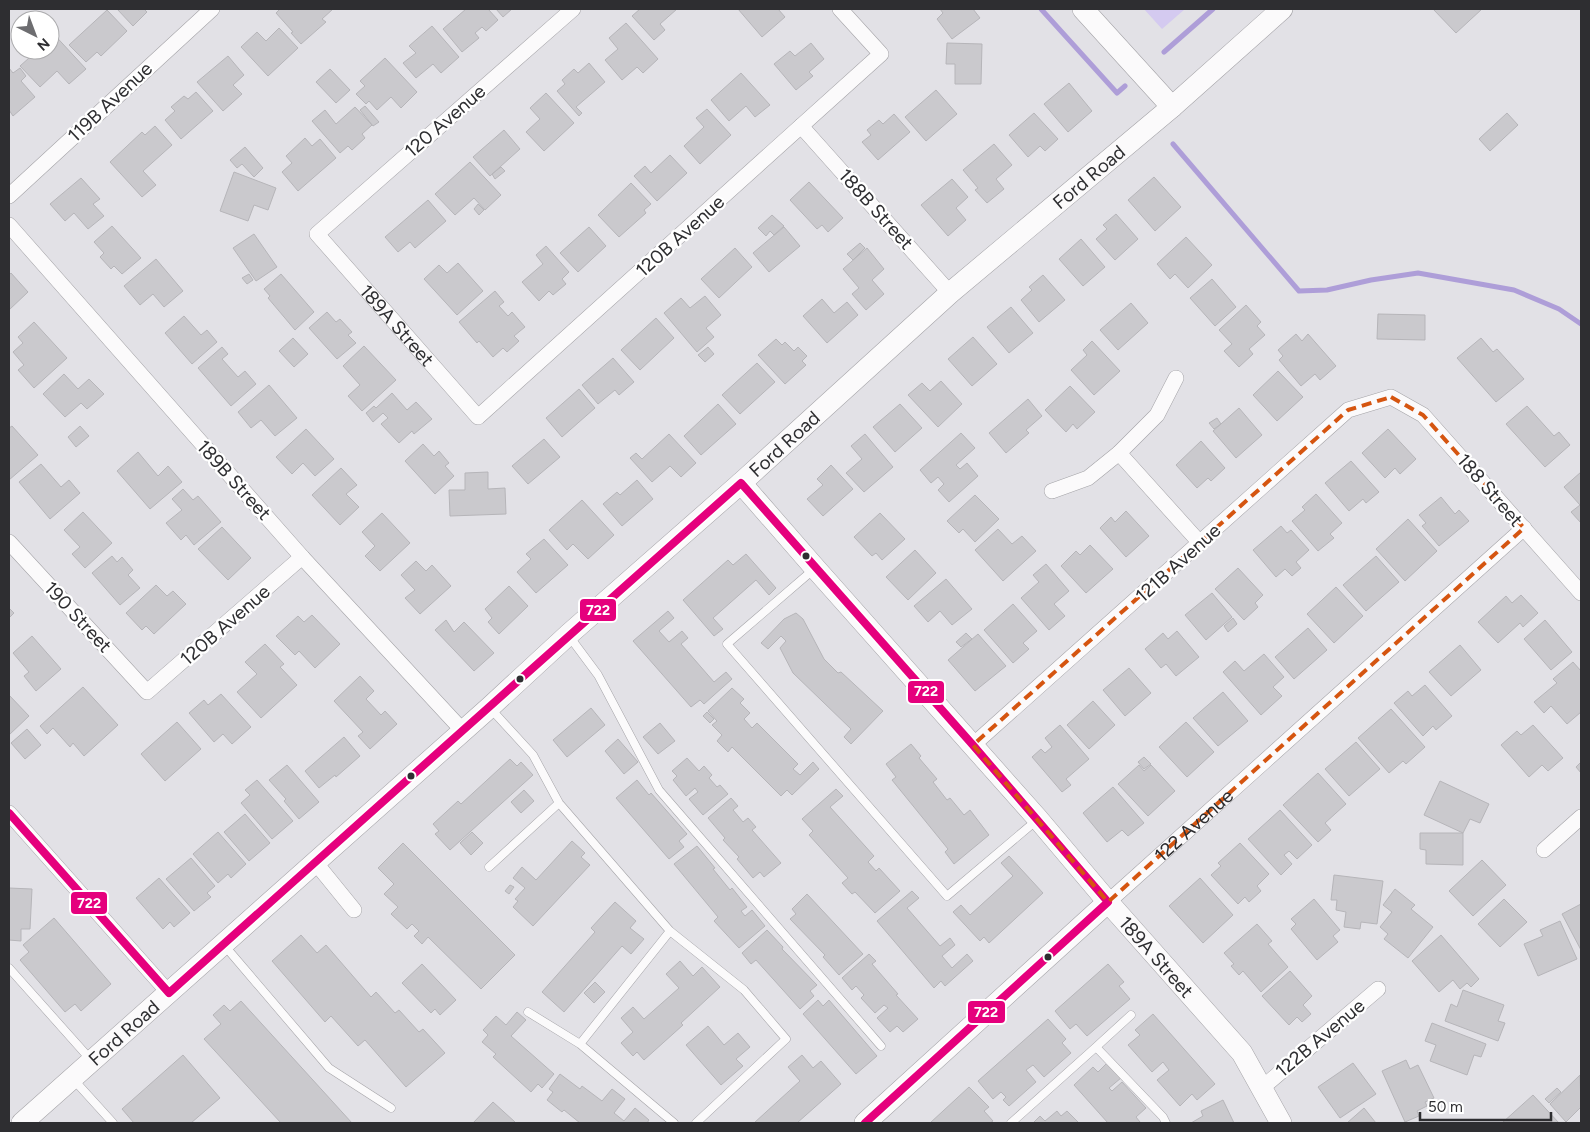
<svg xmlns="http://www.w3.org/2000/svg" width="1590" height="1132" font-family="Figtree,sans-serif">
  <rect width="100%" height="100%" fill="#e2e1e6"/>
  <path fill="#d4caf0" d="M1144 9H1185L1162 29Z"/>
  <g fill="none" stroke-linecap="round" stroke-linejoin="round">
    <path stroke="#ae9ed8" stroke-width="5" d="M1041 9 1117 93 1125 86
      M1164 52 1213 9
      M1173 144 1299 291 1327 290 1371 280 1418 273 1514 290 1559 309 1581 324"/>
  </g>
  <path fill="#cac9cd" stroke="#b6b5b9" d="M117 9H144L147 12 133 26Z
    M280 9H333L322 19 326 22 301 44 291 33 293 32 276 13Z
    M466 9H488L498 20 486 31 482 27 475 33 479 38 462 52 443 29Z
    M496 9H512L503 17Z
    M640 9H677L660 24 665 30 654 40 632 16Z
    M738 9H778L785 17 762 37Z
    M940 9H973L980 18 952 39 937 19 943 13Z
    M1433 9H1482L1456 33Z
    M107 10 127 31 101 56 97 52 86 62 69 45Z
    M626 23 658 59 643 73 637 67 622 80 605 60 618 49 609 38Z
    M432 26 459 57 441 73 433 64 416 78 403 63 416 53 409 46Z
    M279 28 298 48 268 76 241 47 257 32 266 41Z
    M50 30 86 69 69 84 57 71 40 87 20 66 38 50H50Z
    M811 43 824 59 809 72 813 76 796 90 774 64 790 51 795 56Z
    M947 43 982 44 981 84H955V64H946Z
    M228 56 244 75 233 85 242 94 223 111 197 82Z
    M385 58 417 92 401 108 391 97 377 110 369 101 366 104 356 94 365 86 360 81Z
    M589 63 605 82 576 107 582 113 579 116 557 91 565 84 562 80 574 69 578 73Z
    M9 68 13 73 20 68 26 76 21 81 35 97 13 116 9 110Z
    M330 69 350 90 336 103 316 82Z
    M741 73 770 105 755 117 746 106 729 121 711 100Z
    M1069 83 1092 111 1068 132 1044 104Z
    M936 90 957 114 926 141 905 117Z
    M196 92 213 111 181 139 165 120 175 111 171 107 184 96 188 99Z
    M546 93 574 123 544 151 526 132 540 119 530 108Z
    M365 106 379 122 373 126 360 110Z
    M355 107 372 125 362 134 365 138 352 150 348 146 340 153 312 121 325 110 336 124Z
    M707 109 731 135 700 164 684 146 704 127 696 118Z
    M1034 113 1058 139 1045 151 1040 146 1028 157 1009 135Z
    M1507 113 1518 125 1490 151 1479 139Z
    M894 114 910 132 878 160 862 142 871 135 867 130 879 120 883 124Z
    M155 126 172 145 143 171 156 185 142 197 110 162 142 132 145 135Z
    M504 130 520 149 490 176 473 157Z
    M305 138 312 146 320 139 336 158 298 191 282 172 292 163 286 156Z
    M994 144 1012 165 996 179 1004 189 987 203 975 190 978 188 963 170Z
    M245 147 263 168 254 177 242 164 237 168 230 160Z
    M670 155 687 173 657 201 634 176 645 166 651 173Z
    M470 162 501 195 485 210 474 198 455 215 435 194Z
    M501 167 505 171 495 179 492 174Z
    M234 172 276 188 268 210 254 205 248 221 220 211Z
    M1154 177 1181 207 1155 231 1128 200Z
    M81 178 100 199 93 204 104 216 88 229 74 213 65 221 50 204Z
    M952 179 968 197 956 208 966 220 948 236 921 205Z
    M809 182 843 218 828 232 822 225 817 229 790 200Z
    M631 183 651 204 644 210 646 213 619 237 598 215Z
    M428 200 446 221 415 248 410 242 398 252 385 237Z
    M478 204 484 210 479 215 474 209Z
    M1116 214 1138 239 1115 260 1096 239 1107 229 1103 225Z
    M772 215 784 226 774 235 770 231 766 236 758 228Z
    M112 226 141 258 122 274 114 266 111 269 100 257 104 253 94 242Z
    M589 227 606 246 578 272 560 253Z
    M784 227 800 246 769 272 753 253Z
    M254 234 277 267 256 281 233 248Z
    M1186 237 1212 265 1188 288 1175 274 1170 279 1157 264Z
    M1081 239 1105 267 1083 286 1059 259Z
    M860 243 865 248 853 260 847 254Z
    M546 246 569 272 562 279 566 284 553 295 549 291 539 301 522 282 543 264 536 255Z
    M735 248 752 267 719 298 701 279Z
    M867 248 884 269 872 280 884 294 866 310 852 294 859 288 843 269Z
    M156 259 183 291 164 307 153 294 140 305 124 286Z
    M458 263 483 291 457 315 424 279 439 265 447 273Z
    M11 273 28 292 9 310V275Z
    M249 274 253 280 247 284 242 278Z
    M281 274 314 312 295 330 268 298 270 296 264 289Z
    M1043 275 1065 300 1039 322 1021 300 1032 290 1029 287Z
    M1212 279 1236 307 1215 326 1190 298Z
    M495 291 504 302 499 306 508 316 512 312 525 327 514 336 519 341 507 352 503 348 493 357 479 341 477 343 459 322Z
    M705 296 721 315 706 328 714 337 697 352 664 313 681 298 690 308Z
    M822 299 834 313 847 302 858 315 827 343 803 316Z
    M1131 303 1148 323 1118 350 1100 330Z
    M1246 305 1261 322 1257 326 1265 335 1249 349 1253 354 1239 367 1224 351 1232 344 1219 330Z
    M1011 307 1033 333 1009 353 987 327Z
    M327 312 336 322 340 319 352 332 348 335 356 343 337 359 309 328Z
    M1378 314 1425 315V340L1377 339Z
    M184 316 201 335 207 330 217 342 192 364 165 333Z
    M656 318 674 338 640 370 621 350Z
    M34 322 67 358 34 388 18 370 24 365 13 352 23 343 18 337Z
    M1296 334 1302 341 1308 334 1336 366 1320 380 1315 374 1301 386 1279 360 1283 356 1278 350Z
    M973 337 997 364 972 386 948 359Z
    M293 338 308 354 294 367 279 351Z
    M1481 338 1493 352 1497 349 1524 379 1496 402 1457 358Z
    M776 339 782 345 785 342 794 351 798 347 807 356 802 361 806 365 785 384 758 355Z
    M1092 341 1120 371 1094 395 1071 370 1087 355 1083 350Z
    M364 346 396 380 362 411 348 396 360 385 343 366Z
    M222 347 228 354 222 359 238 377 245 371 256 384 231 406 198 368Z
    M708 347 714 354 705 362 698 355Z
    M613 358 634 382 619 395 615 390 598 404 582 385Z
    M757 363 775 382 740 414 722 395Z
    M1278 371 1303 397 1277 421 1253 395Z
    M64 374 78 389 89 379 104 394 87 409 81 403 65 417 43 394Z
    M941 381 962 404 938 427 908 395 922 383 930 391Z
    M269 385 297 418 275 436 261 420 251 428 238 412Z
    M1070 386 1095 412 1077 429 1073 424 1066 432 1045 410Z
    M579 389 595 408 562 437 546 418Z
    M392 393 407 410 416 402 432 419 414 434 412 431 399 443 381 424 388 418 383 413 373 422 366 413 374 406 376 408Z
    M1028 399 1042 416 1026 430 1029 433 1006 453 989 433Z
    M718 404 736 424 701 455 684 436Z
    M900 404 922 428 895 452 873 427Z
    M1527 406 1554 436 1559 432 1570 445 1545 467 1506 424Z
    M1239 408 1262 435 1236 458 1213 431Z
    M1217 418 1221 424 1214 429 1209 423Z
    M12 426 38 455 9 480V428Z
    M80 426 89 436 76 447 68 437Z
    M306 429 334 459 315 476 303 463 292 474 276 457Z
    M1388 429 1416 459 1400 474 1395 468 1385 478 1362 453Z
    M961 433 975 448 956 465 960 469 967 463 978 476 949 502 938 490 944 484 938 477 931 483 920 470Z
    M669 434 696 463 681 477 670 466 652 482 630 458 636 453 642 459Z
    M865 434 893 467 864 492 846 473 862 459 851 446Z
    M544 439 560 457 528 484 512 466Z
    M1201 441 1225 468 1211 481 1208 478 1197 488 1176 465Z
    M423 444 434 456 439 451 449 463 445 466 454 476 435 494 405 461Z
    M138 452 158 476 168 466 182 482 150 509 117 471Z
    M1351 461 1379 492 1366 503 1363 499 1349 511 1325 483Z
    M41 464 61 487 69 480 80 493 50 519 19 482Z
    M831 465 853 489 823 516 807 499 823 485 817 479Z
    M341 468 357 485 346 494 359 507 340 525 312 495Z
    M488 472V489L505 488 506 514 450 516 449 490H465V473Z
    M1581 472V523L1571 512 1580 505 1564 487Z
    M637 480 653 499 622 526 603 504 617 492 620 495Z
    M183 489 193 500 198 496 221 522 194 545 186 535 181 540 166 523 182 510 172 499Z
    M1316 494 1342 523 1330 534 1334 538 1318 551 1292 521 1305 510 1302 507Z
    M975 495 999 519 975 542 963 529 959 533 947 521Z
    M1441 497 1455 514 1459 510 1469 521 1439 546 1422 526 1426 523 1419 515Z
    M582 500 614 535 588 559 573 544 567 550 549 530Z
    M1126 511 1149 536 1126 557 1100 528 1111 517 1115 522Z
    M83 512 112 543 85 568 72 554 80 547 64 530Z
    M382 513 410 543 380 571 365 556 375 546 362 532Z
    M880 513 905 539 882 560 876 553 872 556 854 537Z
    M1408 519 1437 551 1405 581 1376 549Z
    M1281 526 1287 533 1291 530 1309 550 1296 562 1301 568 1292 576 1285 569 1276 577 1253 550Z
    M222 527 251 558 228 580 198 549Z
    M998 529 1012 544 1022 536 1036 551 1003 581 975 550Z
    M544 539 568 565 536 593 517 572 531 559 526 554Z
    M1090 545 1113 569 1086 593 1061 566 1076 551 1080 555Z
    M915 550 936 573 908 600 886 577Z
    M746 554 776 588 769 595 756 580 713 618 723 629 714 636 683 600 728 560 733 565Z
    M112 556 117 562 122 557 133 570 128 575 140 588 120 605 92 573Z
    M1376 556 1399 582 1366 611 1343 585Z
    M416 561 426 571 432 565 451 586 420 614 405 598 415 590 401 575Z
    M1046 564 1069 591 1054 604 1065 616 1049 630 1021 598 1039 582 1033 575Z
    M1238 568 1263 595 1255 603 1258 607 1244 620 1215 589Z
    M946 579 972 609 952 625 940 611 928 622 914 606Z
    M156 585 167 596 173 591 186 604 154 634 146 626 142 630 126 613Z
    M509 586 528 606 499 634 488 622 492 618 485 609Z
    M1336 587 1363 616 1334 643 1307 614Z
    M1212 593 1232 617 1206 640 1185 615Z
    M1521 595 1538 613 1523 627 1520 623 1498 643 1478 622 1506 596 1512 603Z
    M1013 604 1037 631 1023 643 1029 649 1013 663 984 630Z
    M9 608 14 613 9 618Z
    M668 611 674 618 659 631 669 642 682 631 688 638 681 644 714 682 726 672 732 679 704 704 700 700 691 707 633 641Z
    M796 613 803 619 824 659 838 673 841 672 883 711 851 744 844 737 851 729 793 673 780 648 786 641 781 636 768 649 761 643 784 619Z
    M312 615 340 644 315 668 299 651 295 655 276 636 298 616 304 622Z
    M1233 618 1237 624 1228 632 1224 626Z
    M446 620 454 632 464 622 494 653 474 671 435 630Z
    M1545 620 1572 652 1551 670 1524 639Z
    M1308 628 1327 650 1294 679 1275 657Z
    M1177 631 1199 657 1176 676 1166 664 1161 668 1145 649 1163 633 1168 639Z
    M966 633 972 639 961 647 956 642Z
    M978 634 1006 666 975 691 948 660Z
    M32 636 61 669 36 691 24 676 29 672 13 653Z
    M265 644 284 664 280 667 297 685 261 718 237 692 257 674 245 662Z
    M1460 645 1481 670 1451 696 1429 672Z
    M1264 654 1284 677 1273 687 1282 696 1261 715 1223 672 1235 661 1244 671Z
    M1573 662 1581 671V712L1567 724 1551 706 1544 713 1534 702 1557 683 1553 679Z
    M1129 668 1151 693 1125 716 1103 690Z
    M360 676 374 691 366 699 381 715 385 711 397 724 370 749 358 736 363 732 334 701Z
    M1425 685 1452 716 1436 730 1433 726 1423 736 1394 703 1408 691 1412 696Z
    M83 687 118 725 84 756 73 743 70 747 53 728 47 734 40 726Z
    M732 688 744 699 740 703 750 713 744 719 752 728 757 723 798 764 793 769 800 775 813 762 819 769 792 795 787 790 781 796 732 747 728 752 717 741 722 735 712 725 717 721 708 711Z
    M1223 692 1248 721 1218 746 1193 718Z
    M221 694 251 727 232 744 223 734 214 742 189 713 204 700 208 705Z
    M9 695 29 716 9 735Z
    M1093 701 1115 725 1089 749 1067 725Z
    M591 708 605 725 567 757 553 740Z
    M1391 709 1425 747 1406 764 1403 761 1389 773 1358 738Z
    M707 712 714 719 710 723 703 716Z
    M177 722 201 749 165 781 141 754Z
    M1186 722 1214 752 1187 777 1159 747Z
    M660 723 675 741 658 754 643 737Z
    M1060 725 1089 759 1066 779 1071 785 1062 792 1032 757 1041 749 1045 753 1052 747 1045 738Z
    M1533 725 1563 758 1548 771 1542 765 1529 777 1501 745 1517 731 1521 735Z
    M27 729 41 745 25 759 11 743Z
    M344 737 360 756 336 777 335 775 319 788 305 771Z
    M618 739 638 762 624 774 605 751Z
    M1356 742 1380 769 1349 796 1325 769Z
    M911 744 921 756 919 758 937 779 933 782 947 800 950 798 964 815 970 810 989 835 954 864 945 852 948 849 892 780 896 777 886 764Z
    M1144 757 1151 764 1144 769 1138 762Z
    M687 758 699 771 704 766 712 775 709 778 717 787 720 785 728 794 703 815 689 799 698 792 695 788 686 796 673 780 677 776 672 771Z
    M510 759 517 766 521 762 533 775 450 850 435 834 439 831 433 824 458 801 461 804Z
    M1581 762V773L1576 767Z
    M287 765 319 802 299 819 284 801 286 799 269 780Z
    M1139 765 1144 771 1151 765 1175 791 1148 816 1118 784Z
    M1318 773 1346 804 1325 823 1331 830 1318 842 1283 805Z
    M257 780 293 821 272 839 241 803 250 795 245 790Z
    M637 780 649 795 651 793 687 834 679 841 684 847 669 859 616 798Z
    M1440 781 1489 804 1480 823 1470 819 1463 833 1424 815Z
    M1113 787 1144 823 1128 836 1122 830 1107 842 1083 813Z
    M836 789 843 796 830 807 874 856 868 862 876 871 879 868 900 891 875 913 855 892 852 894 842 883 848 878 809 835 813 831 802 819Z
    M524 790 534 801 521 813 511 802Z
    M731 798 738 806 733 810 743 822 748 818 756 827 752 830 781 863 764 877 760 872 753 878 737 859 739 857 723 840 725 838 708 818Z
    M1280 810 1312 845 1297 859 1289 851 1284 855 1292 864 1281 875 1248 839Z
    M245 814 270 843 249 861 224 832Z
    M218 832 246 864 231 878 228 874 218 883 193 854Z
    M472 832 483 843 471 855 460 843Z
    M1420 833H1463V865L1426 864V850L1420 849Z
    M572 841 585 853 581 857 590 865 533 926 513 907 518 901 515 899 525 888 513 878 522 867 536 880Z
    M403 843 515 955 481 989 428 937 422 944 414 936 419 931 412 924 407 929 391 914 398 907 384 894 394 884 378 868Z
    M1240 843 1269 874 1257 886 1261 891 1249 902 1245 897 1238 904 1211 875 1221 866 1218 863Z
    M697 846 715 868 713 869 730 890 732 888 747 907 741 911 745 916 752 910 765 926 739 948 714 921 718 917 674 864Z
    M1009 856 1043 893 989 943 984 937 980 941 953 912 961 905 970 915 1013 876 1001 863Z
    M191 858 215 886 207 893 211 897 194 911 166 879Z
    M1482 860 1506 885 1473 916 1449 891Z
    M1334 875 1383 881 1377 924 1361 922 1360 929 1344 927 1346 912 1336 910 1337 900H1331Z
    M159 878 190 913 174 927 170 922 163 929 136 898Z
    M1200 878 1233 915 1203 943 1169 906Z
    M510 885 514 887 509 894 505 891Z
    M9 888 32 889 30 929H21V941L9 940Z
    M1395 889 1415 905 1411 909 1433 927 1408 958 1384 939 1388 934 1380 927 1392 912 1383 905Z
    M912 891 919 898 907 908 940 946 950 938 955 945 942 956 952 968 967 954 973 961 945 986 941 981 934 988 877 921Z
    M807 894 863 954 839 975 823 957 825 955 790 919 796 914 792 909Z
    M1314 899 1340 930 1333 936 1338 942 1317 960 1291 929 1296 924 1291 919Z
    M1504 899 1527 922 1500 947 1478 924Z
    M615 902 636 921 630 928 644 939 631 954 622 946 564 1012 542 992 595 932 591 928Z
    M1581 904V950L1562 914Z
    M54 918 111 984 81 1011 75 1004 65 1012 20 960 29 952 23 945Z
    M1560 921 1577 959 1538 976 1524 944 1543 936 1540 930Z
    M1257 924 1272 941 1268 944 1288 967 1261 992 1243 971 1239 975 1231 966 1234 964 1224 953Z
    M767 930 783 947 782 949 817 985 810 991 814 996 800 1009 756 960 751 964 742 953Z
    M301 935 317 953 326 945 371 997 376 992 395 1013 399 1010 419 1032 423 1029 445 1053 406 1087 365 1040 358 1046 331 1016 325 1022 272 961Z
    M1441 935 1479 979 1471 987 1467 983 1460 989 1453 980 1439 992 1412 961Z
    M869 954 876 961 872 964 898 994 896 995 918 1019 903 1032 897 1026 890 1032 877 1018 888 1008 884 1005 875 1013 861 998 864 995 856 986 852 990 842 978Z
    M680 961 693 976 702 967 720 987 681 1023 683 1025 644 1060 637 1052 633 1056 621 1043 633 1032 621 1018 633 1007 644 1019 679 988 666 974Z
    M422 964 456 1000 440 1015 435 1009 431 1013 402 983Z
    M1108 964 1124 982 1119 986 1130 999 1087 1036 1076 1024 1070 1029 1055 1011Z
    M1290 971 1312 996 1303 1005 1311 1014 1302 1022 1297 1017 1289 1025 1262 996Z
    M595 982 605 992 594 1003 584 993Z
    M1463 990 1504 1005 1498 1021 1505 1023 1498 1041 1445 1021 1451 1004 1457 1007Z
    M818 1000 823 1006 829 1000 877 1056 856 1074 803 1014Z
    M241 1001 352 1123H281L204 1039 221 1024 213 1015 224 1005 230 1011Z
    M517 1012 526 1020 511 1036 554 1074 542 1088 538 1084 531 1092 493 1057 496 1054 482 1042 488 1035 483 1030 496 1016 506 1025Z
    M1153 1014 1215 1084 1197 1100 1192 1094 1180 1106 1157 1080 1169 1070 1163 1062 1152 1072 1128 1045 1140 1035 1135 1030Z
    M1048 1019 1066 1039 1062 1043 1071 1053 1044 1077 1033 1065 1026 1070 1036 1082 1009 1106 1003 1100 1006 1097 1001 1092 993 1099 978 1081Z
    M1432 1023 1486 1044 1481 1057 1474 1055 1467 1075 1430 1061 1436 1045 1425 1041Z
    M708 1026 724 1045 738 1033 750 1047 736 1059 743 1066 721 1085 686 1045Z
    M183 1055 220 1098 191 1123H134L122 1109Z
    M802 1055 813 1068 821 1061 841 1084 797 1123H754L800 1081 788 1067Z
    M1406 1060 1410 1069 1418 1065 1434 1098 1425 1102 1427 1106 1417 1111 1419 1116 1405 1122 1382 1071Z
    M1107 1063 1121 1078 1109 1088 1112 1091 1122 1082 1146 1108 1136 1117 1140 1122 1138 1123H1108L1074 1085 1093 1067 1098 1072Z
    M1353 1063 1376 1094 1340 1118 1318 1087Z
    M560 1074 580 1089 582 1086 602 1101 612 1089 625 1099 614 1113 624 1121 635 1108 649 1120 647 1123H580L564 1110 562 1112 547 1100 553 1092 549 1089Z
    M1580 1075 1581 1107 1566 1122 1550 1104Z
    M969 1087 989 1107 984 1111 993 1121 990 1123H930Z
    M1557 1088 1561 1092 1549 1103 1545 1099Z
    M1533 1095 1559 1123H1502Z
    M1223 1100 1234 1123H1191L1203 1116 1201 1111Z
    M493 1102 515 1122 514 1123H473Z
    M1364 1108 1376 1123H1347Z
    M1057 1111 1061 1116 1067 1111 1079 1123H1033L1040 1116 1045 1121Z"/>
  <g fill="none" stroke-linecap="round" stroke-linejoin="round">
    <g stroke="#a4a3a7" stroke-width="9">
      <path id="lane" d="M813 570 727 644 947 896 1037 820
        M569 636 598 675 659 790 881 1046
        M490 708 533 755 559 803 670 931 744 990 786 1039 696 1123
        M489 867 559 803
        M224 945 329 1068 391 1108
        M9 968 91 1060
        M528 1012 580 1044 674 1123
        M580 1044 670 931
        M1096 1047 1131 1015
        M74 1080 113 1123
        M1011 1123 1096 1047 1163 1117 1166 1123"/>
    </g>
    <g stroke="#a4a3a7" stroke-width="16">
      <g id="street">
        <path id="s1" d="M573 9 317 234 478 417 881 54 840 9"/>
        <path d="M801 126 950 293"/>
        <path d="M9 196 212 9"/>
        <path d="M9 225 302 557 463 731"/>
        <path d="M1119 453 1200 543"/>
        <path d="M1052 491 1088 478 1119 453 1157 415 1176 378"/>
        <path d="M9 542 147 692 302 557"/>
        <path d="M973 745 1348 410 1391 397 1423 415 1581 593"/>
        <path d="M9 813 169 993"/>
        <path d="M1544 850 1581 817"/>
        <path d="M315 862 354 910"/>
        <path id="s2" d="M1108 902 1524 528"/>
        <path d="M1262 1088 1378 989"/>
      </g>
    </g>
    <g stroke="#a4a3a7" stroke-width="22">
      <g id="secondary">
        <path d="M1083 9 1172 107"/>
        <path id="s3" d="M741 483 815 568 1038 819 1108 902 1242 1053 1281 1123"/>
        <path id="s4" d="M22 1123 490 707 568 635 741 483 950 293 1172 107 1282 9"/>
        <path d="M865 1123 1108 902"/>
      </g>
    </g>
    <use href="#lane" stroke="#fbfafb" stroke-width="8"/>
    <use href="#street" stroke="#fbfafb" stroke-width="15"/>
    <use href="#secondary" stroke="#fbfafb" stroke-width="21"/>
    <g stroke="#fff" stroke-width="11">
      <path id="bus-1" d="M741 483 972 744 1108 902
        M9 813 169 993
        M169 993C360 823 549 652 741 483
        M865 1123 1108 902"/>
    </g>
    <use href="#bus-1" stroke="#e5007d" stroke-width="8"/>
  </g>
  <path fill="none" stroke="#d55510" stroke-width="4" stroke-dasharray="10 6" stroke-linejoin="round" d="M1391 397 1423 415 1524 528 1108 902 973 745 1348 410Z"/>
  <g fill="#2e2e31" stroke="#fff" stroke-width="2">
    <circle cx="806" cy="556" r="4.5"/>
    <circle cx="520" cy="679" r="4.5"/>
    <circle cx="411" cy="776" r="4.5"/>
    <circle cx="1048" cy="957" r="4.5"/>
  </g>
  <g text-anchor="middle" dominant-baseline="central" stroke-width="4.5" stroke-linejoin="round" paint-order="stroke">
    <g font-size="19" fill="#2e2e31" stroke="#fff">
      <text transform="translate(110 102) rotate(-43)">119B Avenue</text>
      <text transform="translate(445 121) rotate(-41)">120 Avenue</text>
      <text stroke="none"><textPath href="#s4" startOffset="1426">Ford Road</textPath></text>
      <text transform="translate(876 209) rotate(48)">188B Street</text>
      <text transform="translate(680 236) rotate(-42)">120B Avenue</text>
      <text stroke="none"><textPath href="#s1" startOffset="462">189A Street</textPath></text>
      <text stroke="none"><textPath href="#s4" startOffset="1021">Ford Road</textPath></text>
      <text transform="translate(234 480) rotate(48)">189B Street</text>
      <text transform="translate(1490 490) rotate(49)">188 Street</text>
      <text transform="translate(1178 563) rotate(-42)">121B Avenue</text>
      <text transform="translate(78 617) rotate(47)">190 Street</text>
      <text transform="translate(225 625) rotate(-41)">120B Avenue</text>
      <text stroke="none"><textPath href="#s2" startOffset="115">122 Avenue</textPath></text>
      <text stroke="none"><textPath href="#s3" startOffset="630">189A Street</textPath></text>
      <text stroke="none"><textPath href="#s4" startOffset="136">Ford Road</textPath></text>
      <text transform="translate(1320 1038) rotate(-40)">122B Avenue</text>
    </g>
  </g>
  <g stroke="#fff" stroke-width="2">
    <rect x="579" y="598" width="38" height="24" rx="5" fill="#e5007d"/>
    <rect x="907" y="680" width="38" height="24" rx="5" fill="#e5007d"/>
    <rect x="70" y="891" width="38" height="24" rx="5" fill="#e5007d"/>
    <rect x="967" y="1000" width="39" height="24" rx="5" fill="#e5007d"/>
  </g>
  <g font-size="14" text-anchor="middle" font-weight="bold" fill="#fff">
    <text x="598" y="615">722</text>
    <text x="926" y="696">722</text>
    <text x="89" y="908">722</text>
    <text x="986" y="1017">722</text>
  </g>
  <rect width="1590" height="1132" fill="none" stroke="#2e2e31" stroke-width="20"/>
  <g transform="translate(35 35) rotate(138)"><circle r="24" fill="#ffffff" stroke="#ababad"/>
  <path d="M0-4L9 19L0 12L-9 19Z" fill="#6d6d70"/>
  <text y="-8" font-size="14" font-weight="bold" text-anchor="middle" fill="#2e2e31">N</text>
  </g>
  <path d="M1420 1112v8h131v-8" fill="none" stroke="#2e2e31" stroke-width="2.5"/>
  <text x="1428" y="1112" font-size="15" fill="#2e2e31" stroke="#ffffff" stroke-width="4" paint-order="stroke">50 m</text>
</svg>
